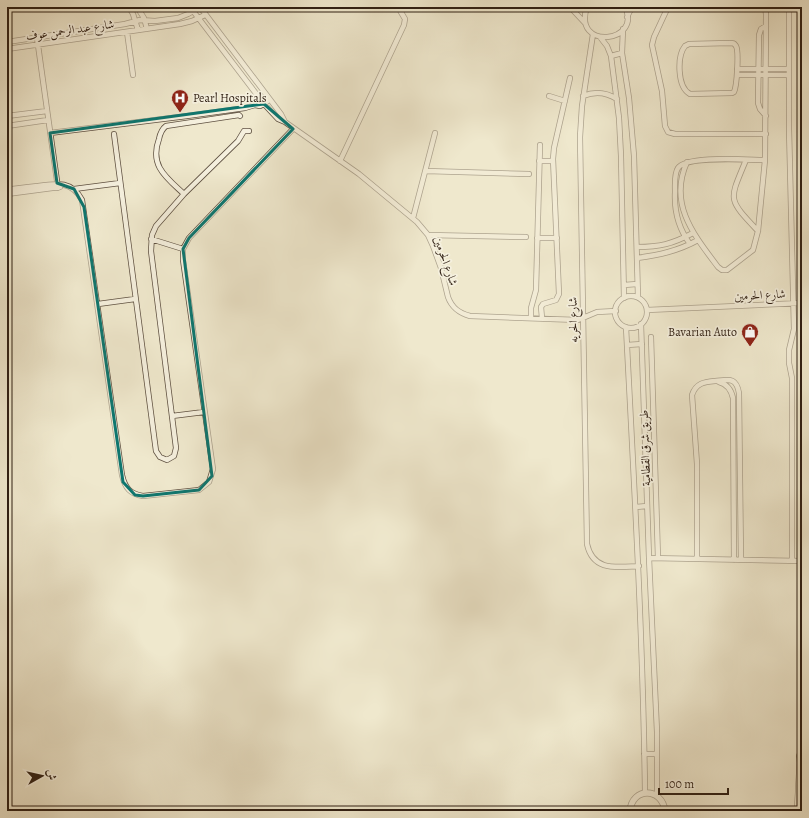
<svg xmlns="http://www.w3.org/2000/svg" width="809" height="818" font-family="Alegreya,Amiri,serif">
  <rect width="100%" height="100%" fill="#efe8cd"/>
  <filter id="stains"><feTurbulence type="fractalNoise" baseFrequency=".005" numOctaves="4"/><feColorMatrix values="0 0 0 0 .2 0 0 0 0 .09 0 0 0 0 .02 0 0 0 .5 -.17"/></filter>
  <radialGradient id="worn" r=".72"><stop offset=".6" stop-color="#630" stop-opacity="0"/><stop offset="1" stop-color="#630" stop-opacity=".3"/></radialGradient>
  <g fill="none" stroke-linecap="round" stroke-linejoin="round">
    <g stroke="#5f5142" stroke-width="6">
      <path id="minor" d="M129 7 133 14 138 30
        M137 7 144 18 147 29
        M190 7 264 104 278 119 285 122 359 174 417 222 428 235 433 246 441 268 448 297C452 308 459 313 470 316L578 320 597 312 616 311
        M200 7 281 114 285 122
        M570 7 585 23
        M587 7C572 51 643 43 625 7
        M668 7 654 37 652 45 662 91 665 126 668 132 675 134H766
        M789 7V129L794 329 789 350V363L792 378V561
        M627 17 632 7
        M623 29 622 53 629 98 634 156 638 297
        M127 32 133 75
        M593 34 582 106 580 137 587 544C593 572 617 567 639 566
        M600 37 607 46 611 56 619 118 621 156 624 298
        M37 38 58 188
        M7 42 125 24 140 20 155 21 178 18 188 14 200 7
        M730 43C733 43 734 43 736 46 739 51 737 86 734 92L732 93 690 94C677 87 677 56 685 46L689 44Z
        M7 49 180 24 192 21 205 15
        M611 56 622 53
        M737 69H789
        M737 75H789
        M549 96 565 101
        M583 96C595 91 606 92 617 99
        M7 116 47 111
        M766 116 760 109 758 103 759 35 761 29 766 26
        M7 126 48 120
        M50 133 187 116 245 108 255 105 260 106 264 104 269 100
        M114 134 156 451 160 457 167 460 174 456 176 448 151 251 152 235 156 226 184 194 238 141 244 131H249
        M746 160C729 201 727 198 758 231
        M340 161 404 25 405 19 398 7
        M539 161H553
        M687 162C668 204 694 235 718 267L722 270H727L753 250 758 231 765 160 766 14 765 7
        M426 171 529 174
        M74 189 120 183
        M7 190C17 188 28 187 38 186 58 183 72 181 82 200L122 475C125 488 130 494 143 496L199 490 209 482 213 469 183 260V249L189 238 293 129
        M7 194 60 187
        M184 194C167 178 149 166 159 139 160 134 162 129 166 126L239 115 240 116
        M413 218 435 133
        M428 235 526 237
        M537 238H557
        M151 239 183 249
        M690 244C679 229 674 211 675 192 675 185 674 174 678 168 686 155 749 160 765 160
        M637 247C660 247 672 244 693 233
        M637 258C659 255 678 251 698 240
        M624 285 637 284
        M615 312a16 16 0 1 1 32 0a16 16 0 1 1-32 0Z
        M98 304 135 299
        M647 310 802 303
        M531 318V308L536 290 540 145
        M542 318 541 307 543 304 556 300 559 294 553 159 554 148 570 78
        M641 324 649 558 657 732V796
        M626 327C634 482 643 637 645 793
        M651 337 658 558
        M627 345 642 344
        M719 382C727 384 731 389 733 398L734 560
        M172 416 204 412
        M636 507 647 506
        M649 558 802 561
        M697 559V464L692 395C696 383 704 382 715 381 728 380 736 376 739 393L741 560
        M644 754H657"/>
    </g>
    <g stroke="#5f5142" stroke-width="7">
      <path id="tertiary" d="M630 811C632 787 662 787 665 811"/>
    </g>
    <g stroke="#2f1f13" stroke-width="8">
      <path id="trunk" d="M798 811 802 737"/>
    </g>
    <g stroke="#2f1f13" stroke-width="10">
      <path id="motorway" d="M801 756 802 763"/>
    </g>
    <use href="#minor" stroke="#f5f0de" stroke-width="4.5"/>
    <use href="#tertiary" stroke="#f5f0de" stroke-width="5.5"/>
    <use href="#trunk" stroke="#efe8cd" stroke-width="7"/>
    <use href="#motorway" stroke="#efe8cd" stroke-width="8"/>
  </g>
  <path d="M0 0H809V818H0ZM264 104 293 129 189 238 183 249 212 476 199 490 143 496 135 495 123 482 84 207 74 189 57 183 50 133Z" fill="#efe8cd" fill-opacity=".55" fill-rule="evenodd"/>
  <path fill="none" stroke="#0f766e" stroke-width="3" stroke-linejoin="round" d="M264 104 293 129 189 238 183 249 212 476 199 490 143 496 135 495 123 482 84 207 74 189 57 183 50 133Z"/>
  <defs>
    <g id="hospital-pin" transform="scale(0.9)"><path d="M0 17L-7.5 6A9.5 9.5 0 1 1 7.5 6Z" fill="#8f2418" stroke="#f5f0de"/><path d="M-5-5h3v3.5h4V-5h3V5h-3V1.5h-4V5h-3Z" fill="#fff"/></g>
    <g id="shop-pin" transform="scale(0.9)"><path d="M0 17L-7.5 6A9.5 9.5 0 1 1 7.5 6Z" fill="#8f2418" stroke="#f5f0de"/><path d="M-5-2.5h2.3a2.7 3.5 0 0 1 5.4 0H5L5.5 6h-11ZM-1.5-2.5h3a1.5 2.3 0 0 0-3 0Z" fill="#fff"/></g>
  </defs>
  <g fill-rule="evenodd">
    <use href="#hospital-pin" x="180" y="98"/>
    <use href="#shop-pin" x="750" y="332"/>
  </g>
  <g text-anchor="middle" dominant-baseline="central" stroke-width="3.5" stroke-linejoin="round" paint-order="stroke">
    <g font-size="12" fill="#2f1f13" stroke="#f5f0de">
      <text transform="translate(70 30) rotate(-8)">شارع عبد الرحمن عوف</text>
      <text transform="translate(446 261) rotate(71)">شارع الحرمين</text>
      <text transform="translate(760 295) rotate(-3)">شارع الحرمين</text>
      <text transform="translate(573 320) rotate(-91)">شارع الحريه</text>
      <text transform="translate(645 448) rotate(-92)">طريق شرق القطامية</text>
    </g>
    <g font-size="12" fill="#2f1f13" stroke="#f5f0de" text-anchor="start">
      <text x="193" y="98">Pearl Hospitals</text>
      <text x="737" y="332" text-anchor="end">Bavarian Auto</text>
    </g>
  </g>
  <rect width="809" height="818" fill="none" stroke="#efe8cd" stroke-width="24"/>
  <rect x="8" y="8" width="793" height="802" fill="none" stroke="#2f1f13" stroke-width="2"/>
  <rect x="12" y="12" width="785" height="794" fill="none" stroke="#2f1f13"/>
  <g transform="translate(42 776) rotate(82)" stroke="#f5f0de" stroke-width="3" paint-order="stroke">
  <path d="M0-3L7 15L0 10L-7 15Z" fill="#2f1f13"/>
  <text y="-6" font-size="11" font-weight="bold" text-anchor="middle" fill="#2f1f13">ش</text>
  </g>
  <path d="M659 788v6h69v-6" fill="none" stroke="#2f1f13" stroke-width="2"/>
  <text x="665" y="788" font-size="12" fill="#2f1f13" stroke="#f5f0de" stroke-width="3" paint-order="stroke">100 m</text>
  <rect width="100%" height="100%" filter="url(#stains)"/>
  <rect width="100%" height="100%" fill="url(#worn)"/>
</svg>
